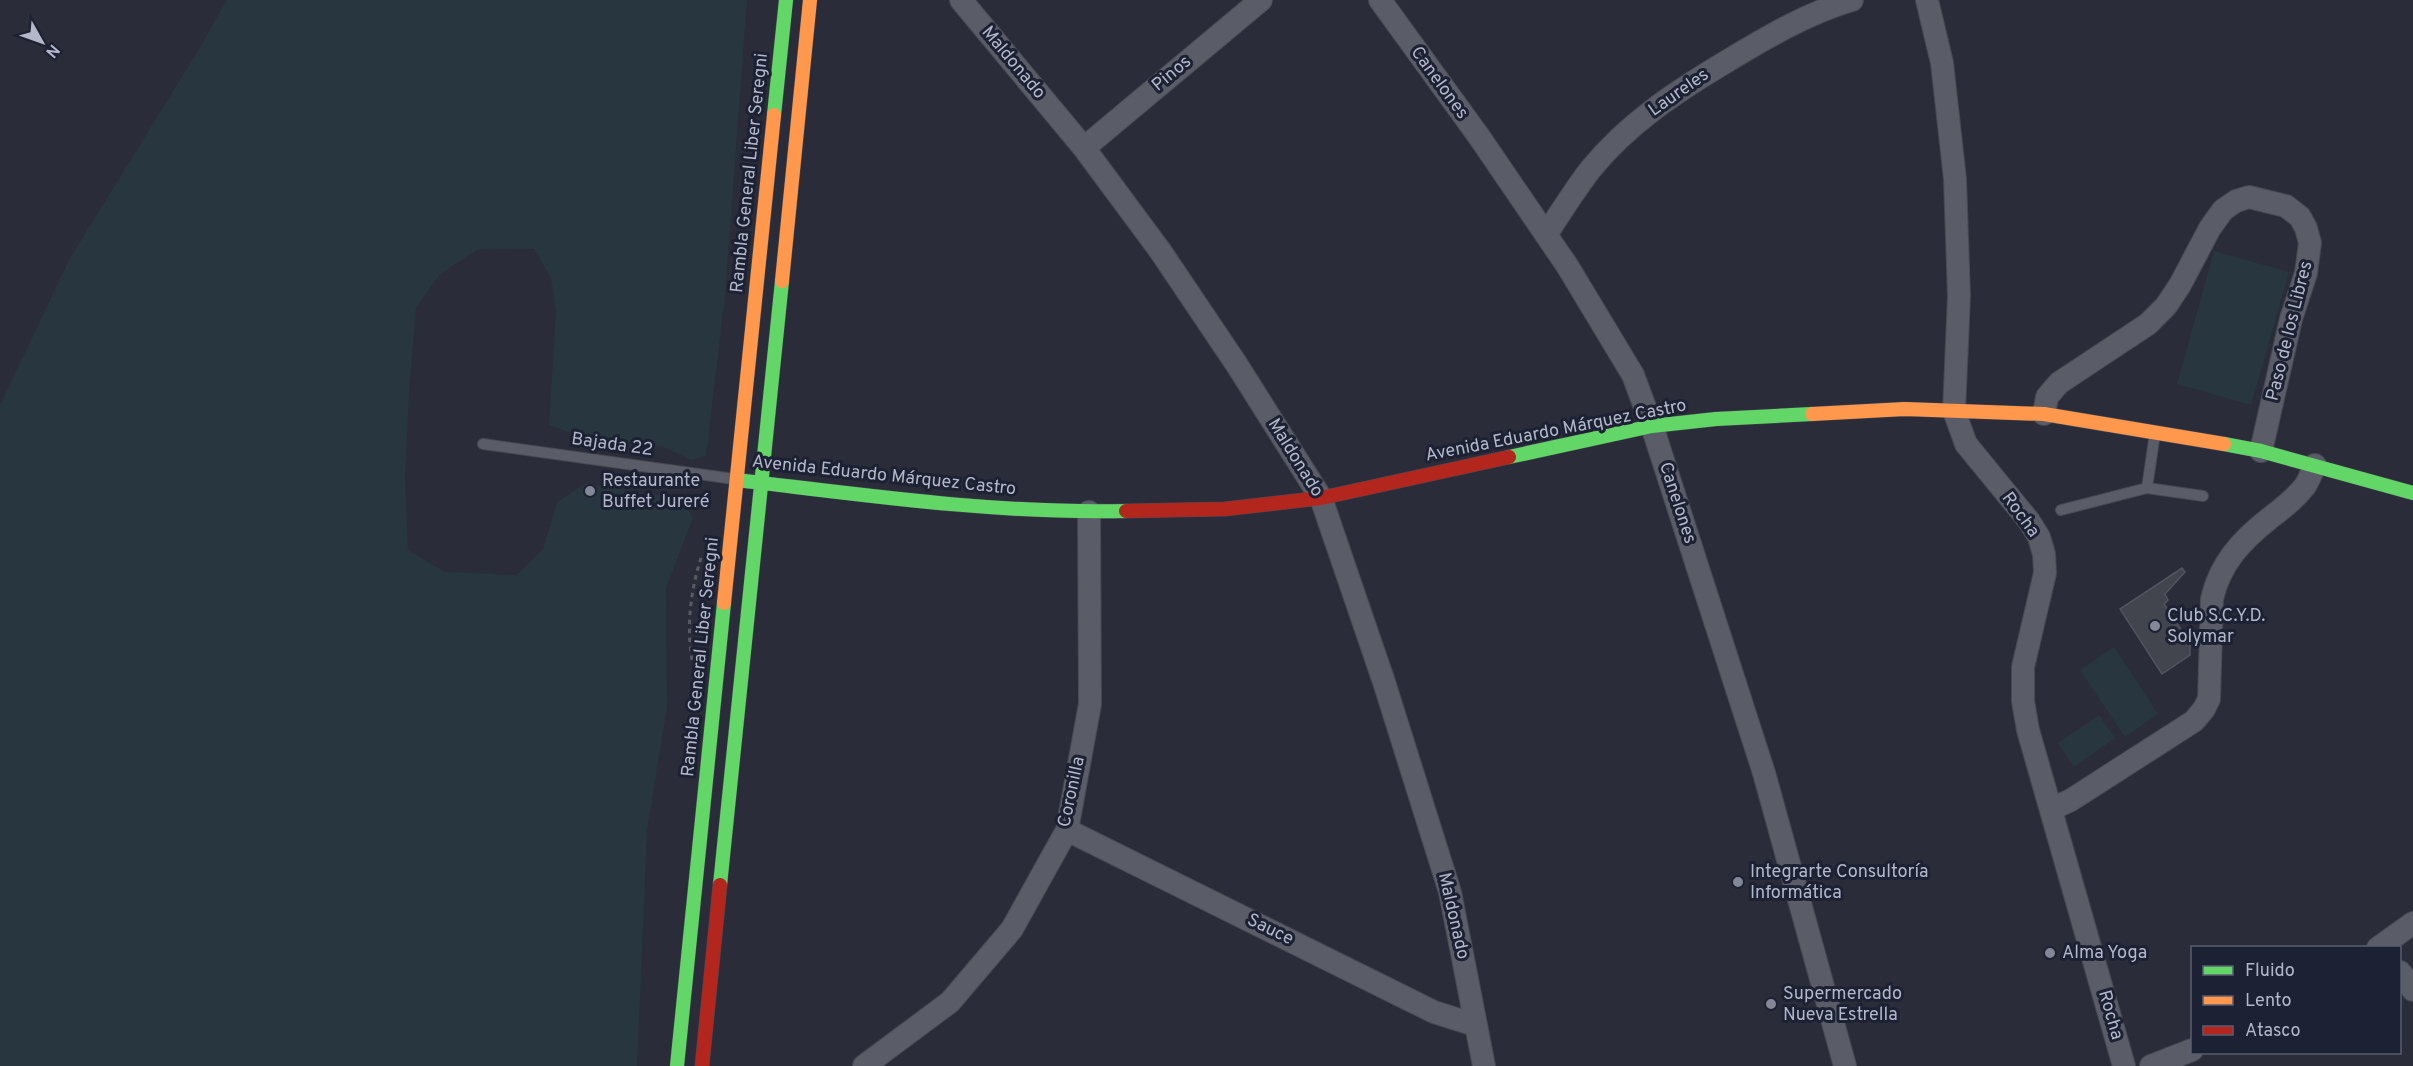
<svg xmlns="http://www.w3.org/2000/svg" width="2413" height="1066" font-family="Overpass,sans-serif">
  <rect width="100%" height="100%" fill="#2a2d39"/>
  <path fill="#27363f" d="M227 0H747L725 295 706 456 691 460 664 447 579 436 549 425 556 312 551 278 534 249 477 250 440 274 416 308 409 391 405 481 408 550 445 572 517 575 543 549 557 502 586 483 648 494 682 497 693 518 666 588 667 707 647 830 637 1066H0V405L70 258 196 54Z
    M2214 251 2289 272 2251 405 2177 384Z
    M2114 647 2158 714 2125 737 2080 670Z
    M2099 715 2115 738 2074 767 2058 743Z"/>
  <path fill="#42444e" stroke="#525461" stroke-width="1.5" d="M2182 568 2185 572 2165 594 2168 600 2164 604 2190 643V655L2162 674 2120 609Z"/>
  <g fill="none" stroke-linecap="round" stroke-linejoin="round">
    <g stroke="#464952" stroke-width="12">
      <path id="lane" d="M483 444 734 479
        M2147 488 2203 496
        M2061 510 2147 488 2155 433"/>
    </g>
    <g stroke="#464952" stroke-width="24">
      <path id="street" d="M961 0 1084 148 1161 252 1237 365 1321 498 1384 682 1450 892 1484 1066
        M1380 0 1480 138 1568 267 1633 375 1652 426 1764 773 1845 1066
        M1927 0 1942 63 1955 179 1959 296 1954 411 1966 444 2029 521 2039 537 2044 554 2045 573 2023 667V701L2028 730 2124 1066
        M1084 148 1261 0
        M1546 235C1560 213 1574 191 1590 170 1628 123 1677 91 1729 60 1767 37 1808 13 1852 0
        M2044 414 2047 397 2059 383 2148 324 2166 306 2180 285 2210 228 2223 210 2236 201 2249 197 2286 206 2300 217 2306 228 2310 243 2306 273 2291 319 2261 451
        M2052 809 2071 800 2194 721 2204 709 2209 699 2212 599C2220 563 2242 540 2270 518 2283 508 2295 499 2305 486 2309 480 2312 472 2315 465
        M1067 830 1434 1012 1475 1025
        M2378 948 2413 923
        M2400 972 2413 990
        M864 1066 950 1002 1012 929 1067 830 1090 704 1089 512
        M2151 1066 2192 1050"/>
    </g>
    <g stroke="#464952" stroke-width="15">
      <path id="fast" d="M774 115 786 0
        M2224 444 2261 451 2413 493
        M1509 457 1652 426 1716 419 1812 414
        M737 480C866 495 996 514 1126 511
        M720 885 782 281
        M677 1066 724 603"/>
    </g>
    <g stroke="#464952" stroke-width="15">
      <path id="slow" d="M782 281 810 0
        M1812 414 1905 409 2044 414 2224 444
        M724 603 774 115"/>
    </g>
    <g stroke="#464952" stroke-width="15">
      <path id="jam" d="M1126 511 1225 509 1321 498 1509 457
        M702 1066 720 885"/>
    </g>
    <path stroke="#585b64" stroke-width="3" stroke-dasharray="4.5 4.5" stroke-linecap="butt" d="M692 660C686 625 691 588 702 555"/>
    <use href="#lane" stroke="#5a5c67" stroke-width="10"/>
    <use href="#street" stroke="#5a5c67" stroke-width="22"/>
    <use href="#fast" stroke="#63d668" stroke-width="14"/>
    <use href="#slow" stroke="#ff974d" stroke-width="14"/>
    <use href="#jam" stroke="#b3261e" stroke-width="14"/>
  </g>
  <g fill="#848797" stroke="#1d2134" stroke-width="2">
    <circle cx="590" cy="491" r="6"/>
    <circle cx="2155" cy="626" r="6"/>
    <circle cx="1738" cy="882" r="6"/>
    <circle cx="2050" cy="953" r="6"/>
    <circle cx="1771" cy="1004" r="6"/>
  </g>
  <g text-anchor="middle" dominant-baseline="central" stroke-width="6" stroke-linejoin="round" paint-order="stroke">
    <g font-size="18" fill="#b4b7ca" stroke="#1d2134">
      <text transform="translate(1013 63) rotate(50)">Maldonado</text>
      <text transform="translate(1172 74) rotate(-40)">Pinos</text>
      <text transform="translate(1439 83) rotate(54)">Canelones</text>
      <text transform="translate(1679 93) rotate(-35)">Laureles</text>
      <text transform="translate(750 173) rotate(-84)">Rambla General Liber Seregni</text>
      <text transform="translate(2290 331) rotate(-76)">Paso de los Libres</text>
      <text transform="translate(1556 431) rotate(-11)">Avenida Eduardo Márquez Castro</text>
      <text transform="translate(612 445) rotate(8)">Bajada 22</text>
      <text transform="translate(1295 458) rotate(58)">Maldonado</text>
      <text transform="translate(884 476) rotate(6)">Avenida Eduardo Márquez Castro</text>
      <text transform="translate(1677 503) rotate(72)">Canelones</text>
      <text transform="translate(2020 515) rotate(54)">Rocha</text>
      <text transform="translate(701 657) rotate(-84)">Rambla General Liber Seregni</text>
      <text transform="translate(1072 792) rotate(-78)">Coronilla</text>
      <text transform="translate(1453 916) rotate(77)">Maldonado</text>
      <text transform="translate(1270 930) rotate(26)">Sauce</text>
      <text transform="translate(2110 1015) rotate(74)">Rocha</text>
    </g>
    <g font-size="18" fill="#b4b7ca" stroke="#1d2134" text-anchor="start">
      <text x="602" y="481">Restaurante<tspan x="602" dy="21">Buffet Jureré</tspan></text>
      <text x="2167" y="616">Club S.C.Y.D.<tspan x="2167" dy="21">Solymar</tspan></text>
      <text x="1750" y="872">Integrarte Consultoría<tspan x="1750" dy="21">Informática</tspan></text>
      <text x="2062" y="953">Alma Yoga</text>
      <text x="1783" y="994">Supermercado<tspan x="1783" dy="21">Nueva Estrella</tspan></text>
    </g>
  </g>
  <rect x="2191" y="946" width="210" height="108" fill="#1d2134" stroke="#595d70" stroke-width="1.5"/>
  <rect x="2203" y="966" width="30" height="9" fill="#63d668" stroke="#595d70" stroke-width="1.5"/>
  <text x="2245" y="976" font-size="18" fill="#b4b7ca">Fluido</text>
  <rect x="2203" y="996" width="30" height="9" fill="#ff974d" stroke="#595d70" stroke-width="1.5"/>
  <text x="2245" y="1006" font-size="18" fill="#b4b7ca">Lento</text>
  <rect x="2203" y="1026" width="30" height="9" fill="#b3261e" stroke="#595d70" stroke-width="1.5"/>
  <text x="2245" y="1036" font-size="18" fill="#b4b7ca">Atasco</text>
  <g transform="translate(42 42) rotate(130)" stroke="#1d2134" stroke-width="4.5" paint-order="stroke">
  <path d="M0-4.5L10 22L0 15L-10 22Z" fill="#b4b7ca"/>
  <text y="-9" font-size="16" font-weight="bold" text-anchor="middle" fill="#b4b7ca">N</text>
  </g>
</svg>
